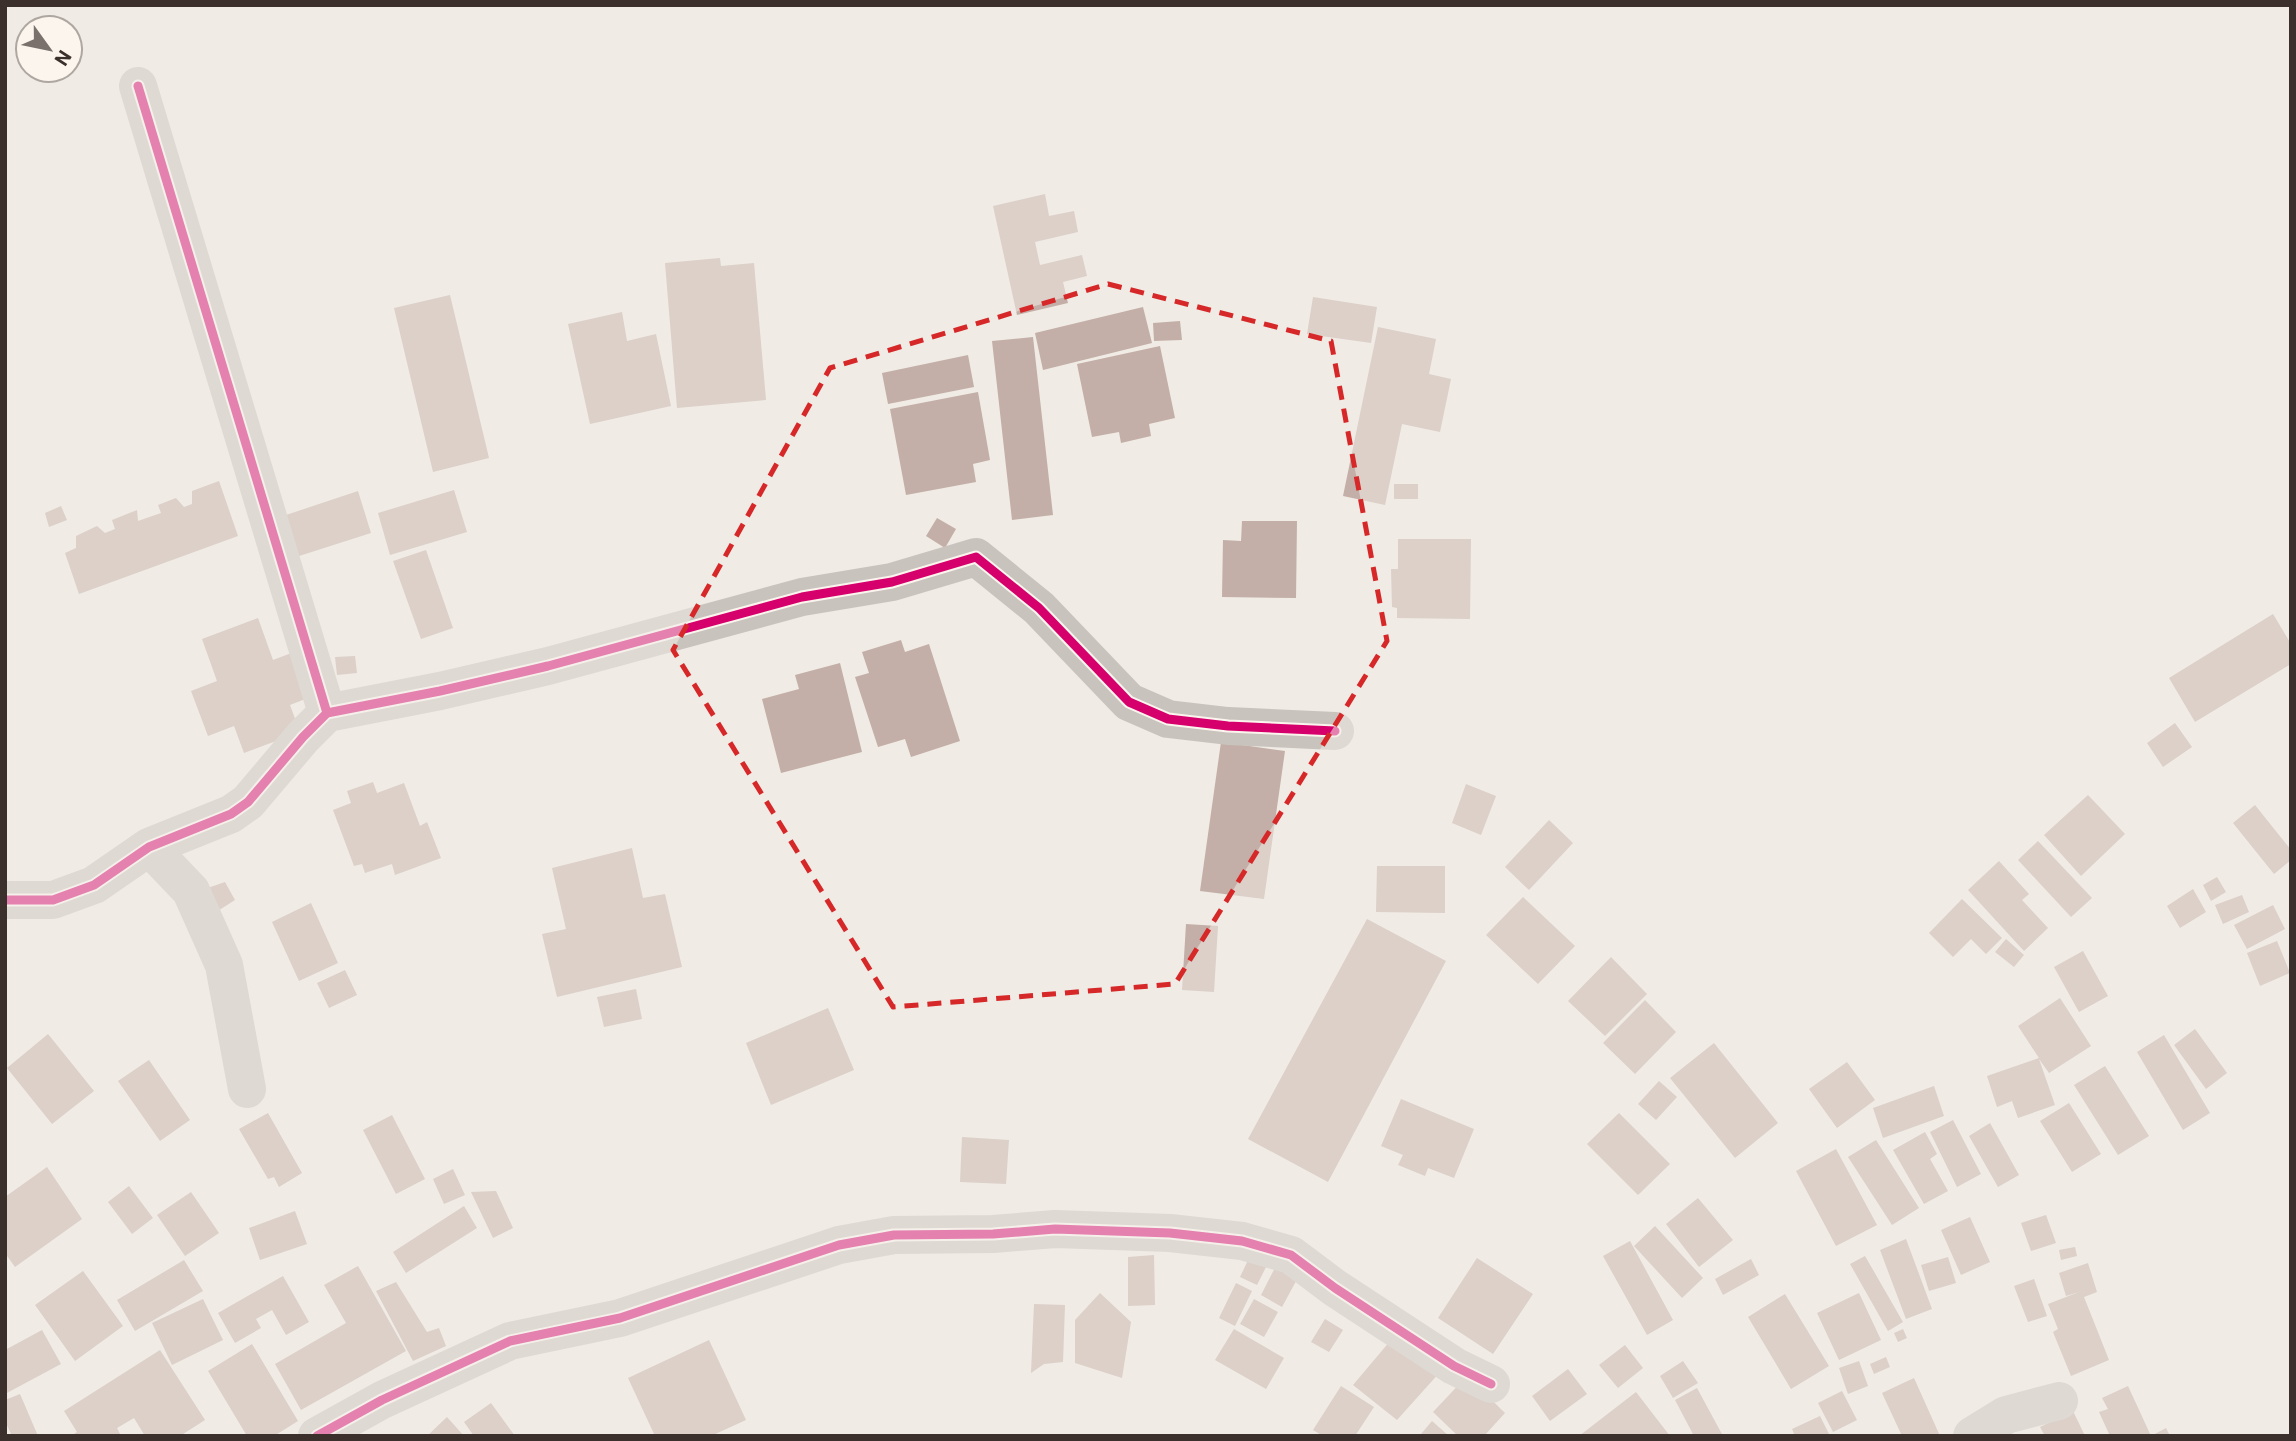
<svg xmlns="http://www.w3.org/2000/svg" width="2296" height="1441" font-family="Roboto,sans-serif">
  <rect width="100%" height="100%" fill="#f0ebe5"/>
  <path fill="#c3afa7" d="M1045 194 1049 216 1074 211 1078 232 1035 242 1040 265 1082 255 1087 276 1063 282 1068 303 1017 315 993 206Z
    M720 258 721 266 754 263 766 400 677 408 665 263Z
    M450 295 489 458 433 472 394 308Z
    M1313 297 1377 307 1371 343 1307 334Z
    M1143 307 1152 343 1043 370 1035 333Z
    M622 312 627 341 656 334 671 406 590 424 568 324Z
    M1180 321 1182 340 1154 341 1153 323Z
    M1378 327 1436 339 1429 374 1451 379 1440 432 1402 424 1385 505 1343 496Z
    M1033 337 1053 515 1012 520 992 341Z
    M1160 346 1175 418 1149 424 1151 436 1121 443 1119 432 1092 437 1077 364Z
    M968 355 974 387 888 404 882 373Z
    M978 392 990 460 973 464 976 482 906 495 890 409Z
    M219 481 238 536 79 594 65 553 76 548V536L97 526 105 533 115 529 112 520 137 510 138 521 161 513 158 505 176 498 184 507 192 504V491Z
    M1394 484H1418V499H1394Z
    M454 490 467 532 390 555 378 513Z
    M358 491 371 533 296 557 283 516Z
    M61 506 67 520 49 527 45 513Z
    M937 518 956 529 945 548 926 536Z
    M1242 521H1297L1296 598 1222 597 1223 540 1241 541Z
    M1398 539H1471L1470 619 1397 618V608L1392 607 1391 569H1398Z
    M426 550 453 628 421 639 393 561Z
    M2273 614 2291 644V664L2195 722 2169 678Z
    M258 618 273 660 302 649 318 694 290 705 300 732 244 753 234 726 208 736 191 691 217 681 202 639Z
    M901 640 905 652 929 644 960 741 911 757 905 739 878 747 855 677 869 673 862 652Z
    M355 656 357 673 337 675 335 657Z
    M840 663 862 752 781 773 762 699 799 689 795 675Z
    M2175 723 2192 747 2163 767 2147 743Z
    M1221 742 1285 751 1264 899 1200 891Z
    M373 782 377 793 404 783 420 826 427 822 441 858 395 875 392 864 365 873 362 864 354 866 333 810 351 803 347 791Z
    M1466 784 1496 796 1481 835 1452 823Z
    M2088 795 2125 834 2081 876 2044 835Z
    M2255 805 2291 850V860L2274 874 2233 823Z
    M1549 820 1573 843 1529 890 1505 867Z
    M2038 841 2092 898 2071 917 2018 860Z
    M632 848 643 898 665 894 682 967 557 997 542 934 566 929 552 868Z
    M1999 861 2029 894 2022 900 2048 928 2024 951 1968 890Z
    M1377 866H1445V913L1376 912Z
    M2217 877 2226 892 2211 901 2203 885Z
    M225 882 235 900 213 914 199 891Z
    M2193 889 2206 912 2180 928 2167 906Z
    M2242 895 2249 912 2223 924 2215 905Z
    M1523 897 1575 946 1538 984 1486 935Z
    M1962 899 2002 938 1986 954 1971 939 1953 957 1929 933Z
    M311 903 338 963 299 981 272 922Z
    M2273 905 2285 929 2247 949 2234 925Z
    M1367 919 1446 961 1328 1182 1248 1139Z
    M1186 924 1218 926 1214 992 1182 990Z
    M2006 939 2024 955 2014 967 1995 952Z
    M2277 941 2290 973 2260 986 2247 953Z
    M2083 951 2108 996 2079 1012 2054 967Z
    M1611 957 1647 994 1605 1036 1568 1001Z
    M345 970 357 995 329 1008 317 983Z
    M636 989 642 1019 604 1027 597 997Z
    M2060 998 2091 1046 2049 1073 2039 1059 2055 1105 2018 1118 2012 1101 1997 1107 1987 1076 2039 1058 2018 1026Z
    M1645 1000 1676 1032 1635 1074 1603 1043Z
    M828 1008 854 1070 771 1105 746 1043Z
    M2195 1029 2227 1073 2206 1089 2174 1045Z
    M48 1034 94 1091 52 1124 7 1068Z
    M2164 1035 2210 1113 2183 1130 2137 1052Z
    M1714 1043 1778 1123 1735 1158 1670 1078Z
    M149 1060 190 1120 160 1141 118 1081Z
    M1847 1062 1875 1100 1837 1128 1809 1089Z
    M2105 1066 2149 1136 2118 1155 2074 1085Z
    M1659 1081 1677 1097 1656 1120 1638 1104Z
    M1934 1086 1944 1116 1883 1138 1873 1108Z
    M1401 1099 1474 1129 1454 1178 1428 1168 1425 1176 1398 1165 1403 1155 1381 1146Z
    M2069 1103 2101 1154 2072 1172 2040 1121Z
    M268 1113 302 1173 279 1187 274 1177 268 1179 239 1129Z
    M1619 1113 1670 1164 1638 1195 1587 1144Z
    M392 1115 425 1179 396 1194 363 1130Z
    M1953 1120 1981 1174 1957 1187 1930 1132Z
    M1990 1123 2019 1175 1998 1187 1969 1136Z
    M1925 1132 1937 1154 1930 1159 1948 1191 1924 1204 1893 1150Z
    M962 1137 1009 1140 1006 1184 960 1182Z
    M1876 1140 1919 1208 1892 1225 1848 1157Z
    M1836 1149 1877 1225 1836 1246 1796 1171Z
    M47 1167 82 1219 15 1267 5 1253V1197Z
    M453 1169 465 1195 444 1204 433 1179Z
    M129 1186 153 1218 132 1234 108 1202Z
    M496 1191 513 1228 493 1238 471 1192Z
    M191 1192 219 1233 185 1256 157 1215Z
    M1698 1198 1733 1240 1699 1267 1666 1224Z
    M464 1206 477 1228 406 1273 393 1252Z
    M295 1211 307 1244 260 1260 249 1228Z
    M2046 1215 2056 1243 2031 1251 2021 1223Z
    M1970 1217 1990 1262 1961 1275 1941 1230Z
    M1655 1226 1703 1278 1682 1298 1634 1246Z
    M1906 1239 1932 1309 1906 1319 1880 1250Z
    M1630 1241 1673 1320 1647 1335 1603 1256Z
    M2075 1247 2077 1256 2061 1260 2059 1250Z
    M1252 1252 1269 1261 1257 1285 1240 1277Z
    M1154 1255 1155 1305 1128 1306V1257Z
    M1865 1256 1903 1322 1888 1331 1850 1264Z
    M1948 1257 1956 1283 1929 1291 1921 1265Z
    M1477 1258 1533 1294 1493 1354 1438 1318Z
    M1751 1259 1759 1275 1723 1295 1715 1279Z
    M184 1260 203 1291 135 1331 117 1300Z
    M1279 1260 1301 1272 1282 1307 1261 1295Z
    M2088 1263 2097 1292 2084 1297 2109 1360 2071 1376 2053 1332 2058 1329 2048 1304 2079 1292 2066 1296 2059 1273Z
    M358 1266 406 1351 301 1410 275 1364 346 1323 324 1285Z
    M83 1271 123 1326 75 1361 35 1305Z
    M283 1276 309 1322 286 1335 272 1310 256 1319 261 1328 235 1343 218 1313Z
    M2034 1279 2047 1316 2028 1322 2014 1286Z
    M396 1282 427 1332 439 1328 446 1346 413 1361 376 1291Z
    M1236 1283 1252 1291 1235 1326 1219 1318Z
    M1100 1293 1131 1322 1122 1378 1075 1363V1320Z
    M1859 1293 1881 1340 1839 1360 1817 1313Z
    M1785 1294 1829 1366 1791 1389 1748 1317Z
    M203 1299 223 1340 172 1365 152 1323Z
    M1254 1299 1278 1312 1264 1337 1240 1324Z
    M1034 1304 1065 1305 1063 1362 1044 1364 1031 1373Z
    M1325 1319 1343 1330 1329 1352 1311 1342Z
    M1234 1329 1284 1358 1266 1389 1215 1360Z
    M1903 1329 1907 1338 1898 1342 1894 1333Z
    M42 1330 61 1364 5 1394V1350Z
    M709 1340 746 1420 711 1436H655L628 1378Z
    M1391 1340 1441 1371 1397 1420 1353 1385Z
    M252 1344 298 1421 274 1436H247L208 1371Z
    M1625 1345 1643 1368 1618 1388 1599 1365Z
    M160 1350 205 1420 180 1436H145L134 1418 117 1428 121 1436H71L77 1432 64 1411Z
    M1886 1357 1890 1367 1874 1374 1870 1364Z
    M1683 1361 1698 1383 1673 1398 1660 1376Z
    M1859 1361 1868 1386 1848 1394 1839 1368Z
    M1568 1369 1587 1394 1550 1421 1532 1396Z
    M1467 1376 1505 1413 1484 1436H1458L1433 1412Z
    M1914 1378 1940 1436H1902L1882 1393Z
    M1341 1386 1374 1407 1355 1436H1323L1313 1430Z
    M2128 1386 2151 1436 2166 1428 2170 1436H2110L2099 1412 2108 1409 2102 1398Z
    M1697 1388 1723 1436H1694L1675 1400Z
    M1842 1391 1857 1420 1833 1432 1818 1403Z
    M1636 1392 1670 1436H1579Z
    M20 1394 38 1436H12L5 1421V1400Z
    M491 1403 515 1436H474L464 1422Z
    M2073 1411 2085 1436H2045L2040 1427Z
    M1820 1416 1830 1436H1795L1792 1429Z
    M447 1417 464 1436H427Z
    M1432 1421 1449 1436 1421 1434Z"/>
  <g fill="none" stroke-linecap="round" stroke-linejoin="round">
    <path stroke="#c9c3be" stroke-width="38" d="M138 86 327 713
      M149 847 191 891 224 965 247 1089
      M5 900H53L94 885 149 847 231 814 248 802 303 737 327 713 440 691 548 666 802 597 892 582 976 557 1039 608 1129 702 1168 719 1228 726 1335 731
      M317 1436 382 1400 510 1341 620 1318 839 1245 894 1235 993 1234 1055 1229 1170 1233 1242 1241 1291 1255 1335 1288 1454 1366 1491 1384
      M1972 1436 2006 1415 2059 1401"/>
    <g stroke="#fbf5ee" stroke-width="13">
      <path id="cycleway" d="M138 86 327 713
        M5 900H53L94 885 149 847 231 814 248 802 303 737 327 713 440 691 548 666 802 597 892 582 976 557 1039 608 1129 702 1168 719 1228 726 1335 731
        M317 1436 382 1400 510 1341 620 1318 839 1245 894 1235 993 1234 1055 1229 1170 1233 1242 1241 1291 1255 1335 1288 1454 1366 1491 1384"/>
    </g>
    <use href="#cycleway" stroke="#d6006c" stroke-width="9"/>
  </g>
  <path d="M0 0H2296V1441H0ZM1108 284 1331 341 1387 641 1175 984 893 1007 673 650 830 368Z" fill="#f0ebe5" fill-opacity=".55" fill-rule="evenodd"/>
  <path fill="none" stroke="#d62828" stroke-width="5" stroke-dasharray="14 9" stroke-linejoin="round" d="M1108 284 1331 341 1387 641 1175 984 893 1007 673 650 830 368Z"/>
  <rect width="2296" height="1441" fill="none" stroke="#3b302b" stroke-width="14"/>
  <g transform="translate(49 49) rotate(123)"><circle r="33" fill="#fbf5ee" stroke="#aea6a0" stroke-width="2"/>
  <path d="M0-5L12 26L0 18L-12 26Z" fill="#7a716c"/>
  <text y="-10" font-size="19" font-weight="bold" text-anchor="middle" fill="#3b302b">N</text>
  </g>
</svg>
